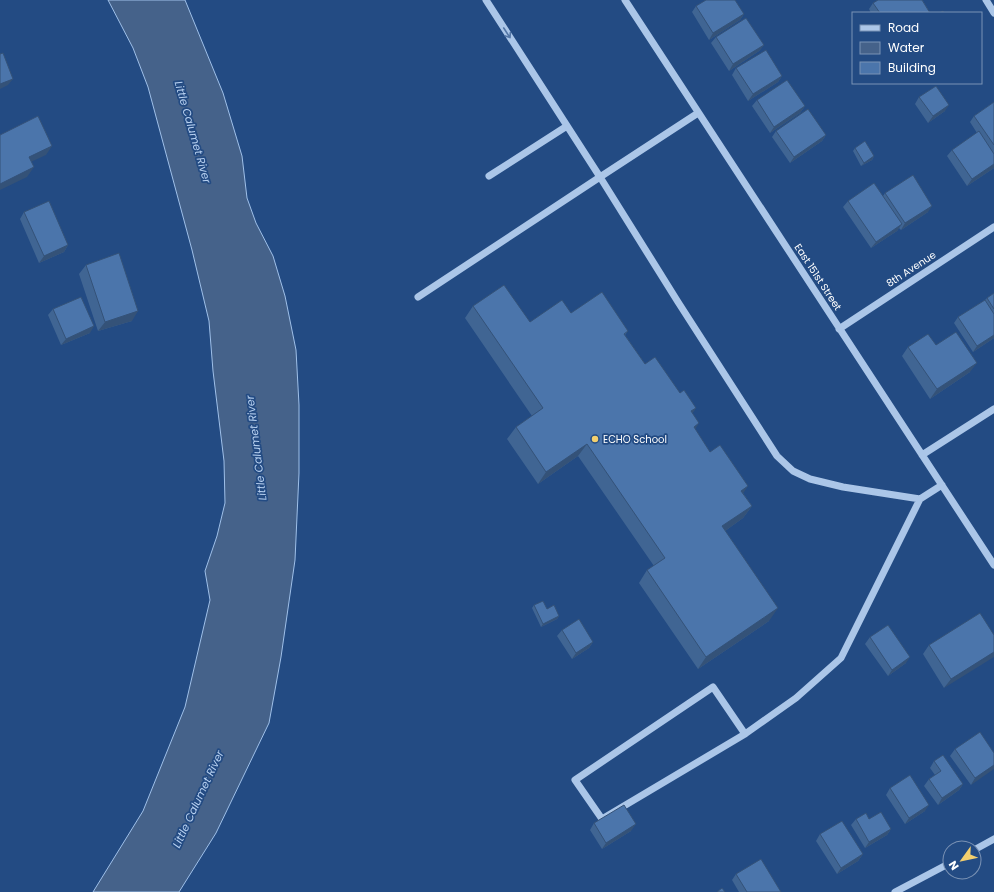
<svg xmlns="http://www.w3.org/2000/svg" width="994" height="892" font-family="Poppins,sans-serif">
  <rect width="100%" height="100%" fill="#234b83"/>
  <path fill="#45628a" stroke="#9fc0e9" d="M108 0H185L223 93 242 156 247 198 256 223 273 256 285 296 296 350 299 405V473L295 560 281 657 269 723 216 833 179 892H93L143 811 185 707 210 600 205 571 217 536 225 503 224 461 213 371 209 321 192 250 148 87 133 48Z"/>
  <g fill="none" stroke-linecap="round" stroke-linejoin="round">
    <path stroke="#abc6e8" stroke-width="7" d="M625 0 994 565
      M986 0 994 13
      M698 113 600 177 678 302 777 456 793 471 810 479 843 487 920 499 942 485
      M489 176 567 126
      M418 297 600 177 486 0
      M839 329 994 227
      M922 455 994 409
      M745 734 713 687 575 780 602 819 745 734 796 698 841 658 920 499
      M974 850 994 839
      M895 892 950 863"/>
  </g>
  <path fill="#406593" d="M923 1 930 13H871L869 9 873 3Z
    M696 6 744 14 740 20 709 40 692 12Z
    M716 37 764 45 759 51 729 71 711 43Z
    M736 68 782 76 778 82 748 101 732 75Z
    M919 97 945 111 928 123 915 104Z
    M757 100 805 106 800 113 770 133 752 106Z
    M994 102V168L967 186 947 156 952 150 977 133 970 122 974 116Z
    M776 131 826 135 822 141 790 163 772 137Z
    M855 148 874 156 872 160 861 166 853 151Z
    M885 193 928 212 901 230 899 228 897 231 871 248 843 207 848 201 883 196Z
    M24 212 68 245 64 252 39 263 20 219Z
    M86 265 132 321 98 331 79 274Z
    M994 293V338L973 352 954 323 958 317 985 300 987 298Z
    M473 306 530 322 571 313 628 331 625 335 645 364 680 393 696 408 692 413 695 429 710 452 743 493 752 506 743 518 725 531 769 621 698 669 639 583 647 570 654 566 578 456 538 484 507 439 516 427 532 416 465 318Z
    M53 309 90 333 61 345 48 315Z
    M936 345 970 372 930 399 902 356 908 347Z
    M534 605 559 616 557 619 541 627 532 608Z
    M562 630 593 642 589 648 572 659 557 636Z
    M994 635 944 688 923 654 929 645Z
    M870 637 906 663 888 676 865 644Z
    M955 749 994 753 971 785 950 756Z
    M934 761 963 784 959 790 938 805 924 786 929 779 935 775 930 768Z
    M890 788 925 811 905 824 886 795Z
    M856 819 891 829 887 835 865 848 851 825Z
    M594 823 631 831 602 849 590 830Z
    M820 834 863 854 858 861 837 874 816 841Z
    M736 874 781 892H739L732 880Z"/>
  <path fill="#345278" d="M744 14 740 20 709 40 713 33Z
    M764 45 759 51 729 71 733 64Z
    M782 76 778 82 748 101 753 94Z
    M13 79 8 85 0 89V84Z
    M949 105 945 111 928 123 933 116Z
    M805 106 800 113 770 133 774 127Z
    M826 135 822 141 790 163 794 157Z
    M52 146 46 155 22 166 29 157Z
    M874 156 872 160 861 166 864 163Z
    M994 164V168L967 186 972 179Z
    M34 167 27 177 0 190V184Z
    M932 206 928 212 901 230 905 223Z
    M902 224 897 231 871 248 876 242Z
    M68 245 64 252 39 263 44 256Z
    M138 311 132 321 98 331 105 322Z
    M94 326 90 333 61 345 66 339Z
    M994 335V338L973 352 977 346Z
    M977 363 970 372 930 399 937 389Z
    M696 408 688 420 691 411Z
    M699 423 691 436 694 427Z
    M587 444 578 456 538 484 546 472Z
    M748 486 740 498 741 491Z
    M752 506 743 518 714 539 722 526Z
    M778 608 769 621 698 669 706 657Z
    M559 616 557 619 541 627 543 624Z
    M593 642 589 648 572 659 576 653Z
    M994 652V657L944 688 951 679Z
    M910 657 906 663 888 676 892 670Z
    M994 765V769L971 785 975 778Z
    M963 784 959 790 938 805 942 798Z
    M929 805 925 811 905 824 909 818Z
    M636 824 631 831 602 849 606 843Z
    M891 829 887 835 865 848 869 842Z
    M863 854 858 861 837 874 841 868Z"/>
  <path fill="#4b75ab" stroke="#345278" d="M706 0H735L744 14 713 33 696 6Z
    M878 0H922L930 13H880L873 3Z
    M943 11 944 13H939Z
    M746 18 764 45 733 64 716 37Z
    M766 50 782 76 753 94 736 68Z
    M3 53 13 79 0 84V54Z
    M787 80 805 106 774 127 757 100Z
    M936 86 949 105 933 116 919 97Z
    M994 102V145L974 116Z
    M808 109 826 135 794 157 776 131Z
    M38 116 52 146 29 157 34 167 0 184V135Z
    M979 131 994 154V164L972 179 952 150Z
    M865 141 874 156 864 163 855 148Z
    M913 175 932 206 905 223 885 193Z
    M874 183 902 224 876 242 848 201Z
    M49 201 68 245 44 256 24 212Z
    M119 253 138 311 105 322 86 265Z
    M504 285 530 322 562 300 571 313 602 292 628 331 624 334 645 364 655 357 680 393 684 390 696 408 691 411 699 423 694 427 710 452 720 445 748 486 741 491 752 506 722 526 778 608 706 657 647 570 665 558 587 444 546 472 516 427 543 408 473 306Z
    M994 293V309L987 298Z
    M81 297 94 326 66 339 53 309Z
    M985 300 994 314V335L977 346 958 317Z
    M956 332 977 363 937 389 908 347 928 334 936 345Z
    M543 601 547 609 554 605 559 616 543 624 534 605Z
    M980 613 994 635V652L951 679 929 645Z
    M579 619 593 642 576 653 562 630Z
    M888 625 910 657 892 670 870 637Z
    M980 732 994 753V765L975 778 955 749Z
    M943 755 963 784 942 798 929 779 941 771 934 761Z
    M910 775 929 805 909 818 890 788Z
    M624 805 636 824 606 843 594 823Z
    M881 812 891 829 869 842 856 819 866 813 869 819Z
    M842 821 863 854 841 868 820 834Z
    M761 859 781 892H747L736 874Z
    M722 888 725 892H717Z"/>
  <defs><path id="oneway-shaft" d="M-6 0H5M1.5-3L5.5 0L1.5 3" fill="none" stroke-width="1.6" stroke-linecap="round" stroke-linejoin="round"/></defs>
  <use stroke="#5376a6" href="#oneway-shaft" transform="translate(507 33) rotate(57)"/>
  <circle fill="#f3cf6e" stroke="#234b83" stroke-width="1.5" cx="595" cy="439" r="4"/>
  <g text-anchor="middle" dominant-baseline="central" stroke-width="3.5" stroke-linejoin="round" paint-order="stroke">
    <g font-size="10" fill="#fff" stroke="#234b83">
      <text transform="translate(911 269) rotate(-33)">8th Avenue</text>
      <text transform="translate(818 277) rotate(57)">East 151st Street</text>
    </g>
    <g font-size="10" fill="#fff" stroke="#234b83" text-anchor="start">
      <text x="603" y="439">ECHO School</text>
    </g>
    <g font-size="11" font-style="italic" fill="#b7d0f0" stroke="#234b83">
      <text transform="translate(193 132) rotate(74)">Little Calumet River</text>
      <text transform="translate(256 448) rotate(-97)">Little Calumet River</text>
      <text transform="translate(198 799) rotate(-65)">Little Calumet River</text>
    </g>
  </g>
  <rect x="852" y="12" width="130" height="72" fill="#234b83" stroke="#7b93b5"/>
  <rect x="860" y="25" width="20" height="6" fill="#abc6e8" stroke="#7b93b5"/>
  <text x="888" y="32" font-size="12" fill="#ffffff">Road</text>
  <rect x="860" y="42" width="20" height="12" fill="#45628a" stroke="#7b93b5"/>
  <text x="888" y="52" font-size="12" fill="#ffffff">Water</text>
  <rect x="860" y="62" width="20" height="12" fill="#4b75ab" stroke="#7b93b5"/>
  <text x="888" y="72" font-size="12" fill="#ffffff">Building</text>
  <g transform="translate(962 860) rotate(237)"><circle r="19" fill="#234b83" stroke="#7b93b5"/>
  <path d="M0-3L7 15L0 10L-7 15Z" fill="#f3cf6e"/>
  <text y="-6" font-size="11" font-weight="bold" text-anchor="middle" fill="#ffffff">N</text>
  </g>
</svg>
